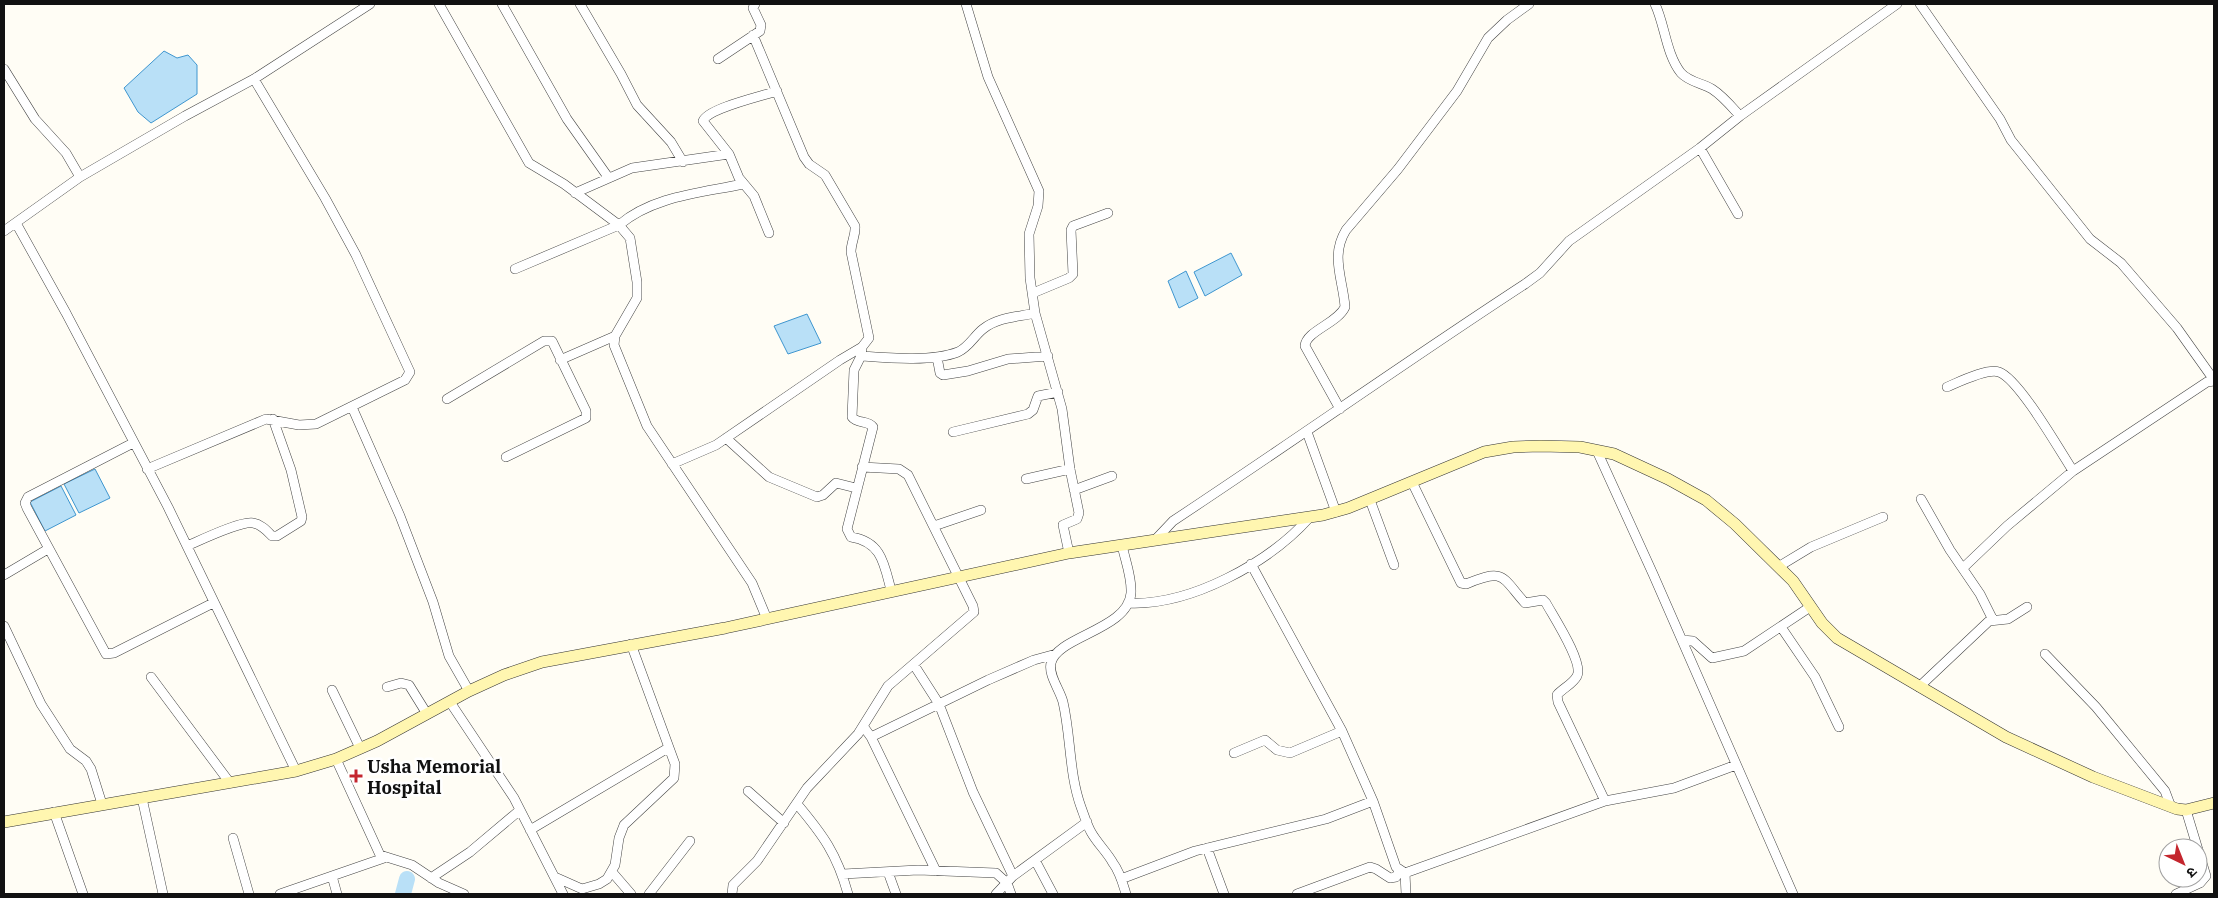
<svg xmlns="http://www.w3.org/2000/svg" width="2218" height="898" font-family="'IBM Plex Serif','Noto Sans Devanagari',serif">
  <rect width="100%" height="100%" fill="#fffdf5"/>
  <path fill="#b9e0f7" stroke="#3f96cf" d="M164 51 177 58 188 55 197 65V94L151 123 138 112 124 88Z
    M1231 253 1242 275 1205 296 1194 272Z
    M1186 271 1198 298 1179 308 1168 281Z
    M807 314 821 343 788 354 774 326Z
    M95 469 110 498 79 513 64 484Z
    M61 486 76 515 45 531 30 502Z"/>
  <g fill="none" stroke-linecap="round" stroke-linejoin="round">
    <path stroke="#b9e0f7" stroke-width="16" d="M403 894 407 879"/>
    <g stroke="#444" stroke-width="10">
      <path id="street" d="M439 4 529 163 564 184 619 225 630 238 637 282V298L615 336 614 345 647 426 752 583 767 619
        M502 4 567 119 608 177
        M580 4 621 74 637 105 671 142 683 162
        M966 4 988 77 1039 191 1038 206 1029 234 1030 278 1035 313 1062 409 1070 469 1079 513 1077 519 1063 525 1069 553
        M1655 4C1665 25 1666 54 1681 73 1689 82 1702 83 1712 89 1723 96 1731 106 1740 116
        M1920 4 2000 119 2011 140 2090 239 2121 263 2177 328 2214 380
        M718 59 760 31 761 25 753 8 755 4
        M4 69 35 119 66 153 80 177
        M1700 148 1738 214
        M575 193 632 168 729 154
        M16 223 66 313 168 507 296 771
        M4 231 80 177 185 116 254 79 370 4
        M769 233 754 196 739 178 729 154 703 121C708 108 763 96 777 91
        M515 269 619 225C653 196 701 193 743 184
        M1033 293 1069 278 1073 274 1071 230 1073 226 1108 213
        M862 347 861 356 854 370 852 417C857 424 868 420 873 427L847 529 851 537C882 542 884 564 891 590
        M861 356C888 358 932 362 958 352 969 347 974 336 983 329 998 317 1018 317 1035 313
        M937 357 940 373 943 375 968 371 1008 359 1048 356
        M560 360 615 336
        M1947 387C1959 382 1987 368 1999 372 2019 379 2060 451 2073 471
        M447 399 544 341H552L586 411V418L506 457
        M352 407 400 516 433 602 449 656 469 691
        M1340 409 1305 346C1306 331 1338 323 1345 307 1343 279 1330 256 1346 230L1398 169 1457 91 1488 38 1507 20 1529 4
        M953 432 1028 414 1033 410 1038 396 1058 392
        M1307 432 1336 512
        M726 438 769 477 817 497 823 495 836 483 856 488
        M133 443 28 497 25 503 27 508 106 654 114 653 213 603
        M1597 451 1653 574 1793 894
        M672 464 716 445 840 360 862 347 869 338 851 252C851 242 856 235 855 226L825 175 809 164 804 157 753 35
        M147 469 266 419 299 425 316 424 405 380 410 372 356 255 325 198 254 79
        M1026 479 1070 469
        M1412 482 1461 583 1466 584C1505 568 1501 576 1525 603L1543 600 1546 603C1553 616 1584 663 1577 676 1573 684 1563 688 1557 695L1558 702 1605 801
        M1074 490 1112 476
        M1921 499 1950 550 1980 594 1993 620
        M1370 500 1394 565
        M934 526 981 510
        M1155 540 1173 521C1291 443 1407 361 1525 284L1540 273 1569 241 1700 148 1740 116 1897 4
        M1122 545C1125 560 1132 577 1131 593 1128 630 1057 636 1051 663 1048 675 1060 690 1063 702 1071 737 1069 774 1081 807 1084 815 1087 825 1091 832 1097 843 1107 852 1113 863 1120 872 1123 884 1126 894
        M187 546C201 540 240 521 253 523 261 524 267 531 272 536H277L301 521 302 517 291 470 273 419
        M1251 564 1342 731 1373 801 1396 867 1405 873 1605 801 1674 788 1736 765
        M1778 567 1811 547 1883 517
        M1963 568 2007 526 2073 471 2207 382 2214 381
        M4 575 48 549
        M1128 603C1190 606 1269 563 1310 517
        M4 626 41 704 70 749 86 761 91 769 102 804
        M1781 627 1815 677 1839 727
        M1682 640 1693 641 1712 658 1744 651 1810 607
        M2045 654 2096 707 2165 791 2171 807
        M914 665 939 704 973 792 1013 876
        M151 677 230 783
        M387 687 401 683 409 685 427 714
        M1919 687 1989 621 2008 619 2027 607
        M332 690 360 748
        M450 702 514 798 563 894
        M863 726 871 737 936 871
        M871 737 988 680 1034 660 1056 654
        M1234 753 1265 740 1277 750 1290 753 1342 731
        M336 759 380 855 412 865 439 883 464 894
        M748 791 784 823
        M142 798 163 894
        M797 804C823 835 837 854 848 894
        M54 812 83 894
        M530 830 668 748
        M233 838 249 894
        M1207 848 1224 894
        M1035 860 1053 894
        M612 872 631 894
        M888 872 896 894
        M1405 873 1406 894
        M843 874 918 870 996 873 1007 883 1011 894
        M332 876 337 894
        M555 877 582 889 599 884 607 879 615 865 619 838 624 825 674 778 675 764 631 644
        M431 878 470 852 520 810
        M1121 879 1195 851 1326 819 1373 801
        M280 894 384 858
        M649 894 690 841
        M732 894 733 885 757 861 807 788 858 734 888 686 974 612 973 606 908 475 899 469 862 467
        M996 894 1013 876 1087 822
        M1297 894 1370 867 1376 869 1390 878 1396 877 1399 871
        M2176 894 2200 883 2206 876 2186 810"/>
    </g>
    <g stroke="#333" stroke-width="12">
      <path id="secondary" d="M4 822 296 771 336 759 377 741 469 691 504 675 542 662 725 628 1069 553 1323 515 1348 508 1484 452 1513 447 1541 446 1580 447 1614 454 1668 479 1706 500 1735 524 1793 581 1822 623 1837 638 2006 737 2093 777 2177 809 2186 810 2214 803"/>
    </g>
    <use href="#street" stroke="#fff" stroke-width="9"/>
    <use href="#secondary" stroke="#fff6b0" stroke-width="11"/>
  </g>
  <path fill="#c4262e" stroke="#fff" stroke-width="2" d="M353.5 768.5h5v5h5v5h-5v5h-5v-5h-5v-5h5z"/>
  <g text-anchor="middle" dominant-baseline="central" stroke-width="5" stroke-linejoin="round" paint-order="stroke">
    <g font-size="18" font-weight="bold" fill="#111" stroke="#fff" text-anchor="start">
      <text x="367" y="766">Usha Memorial<tspan x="367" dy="21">Hospital</tspan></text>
    </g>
  </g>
  <rect width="2218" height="898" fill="none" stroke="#111111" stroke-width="10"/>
  <g transform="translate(2183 863) rotate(137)"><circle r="24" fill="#ffffff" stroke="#a0a0a0"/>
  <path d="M0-4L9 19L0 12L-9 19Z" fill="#c4262e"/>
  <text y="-8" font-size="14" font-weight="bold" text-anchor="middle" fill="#111111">उ</text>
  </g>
</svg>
